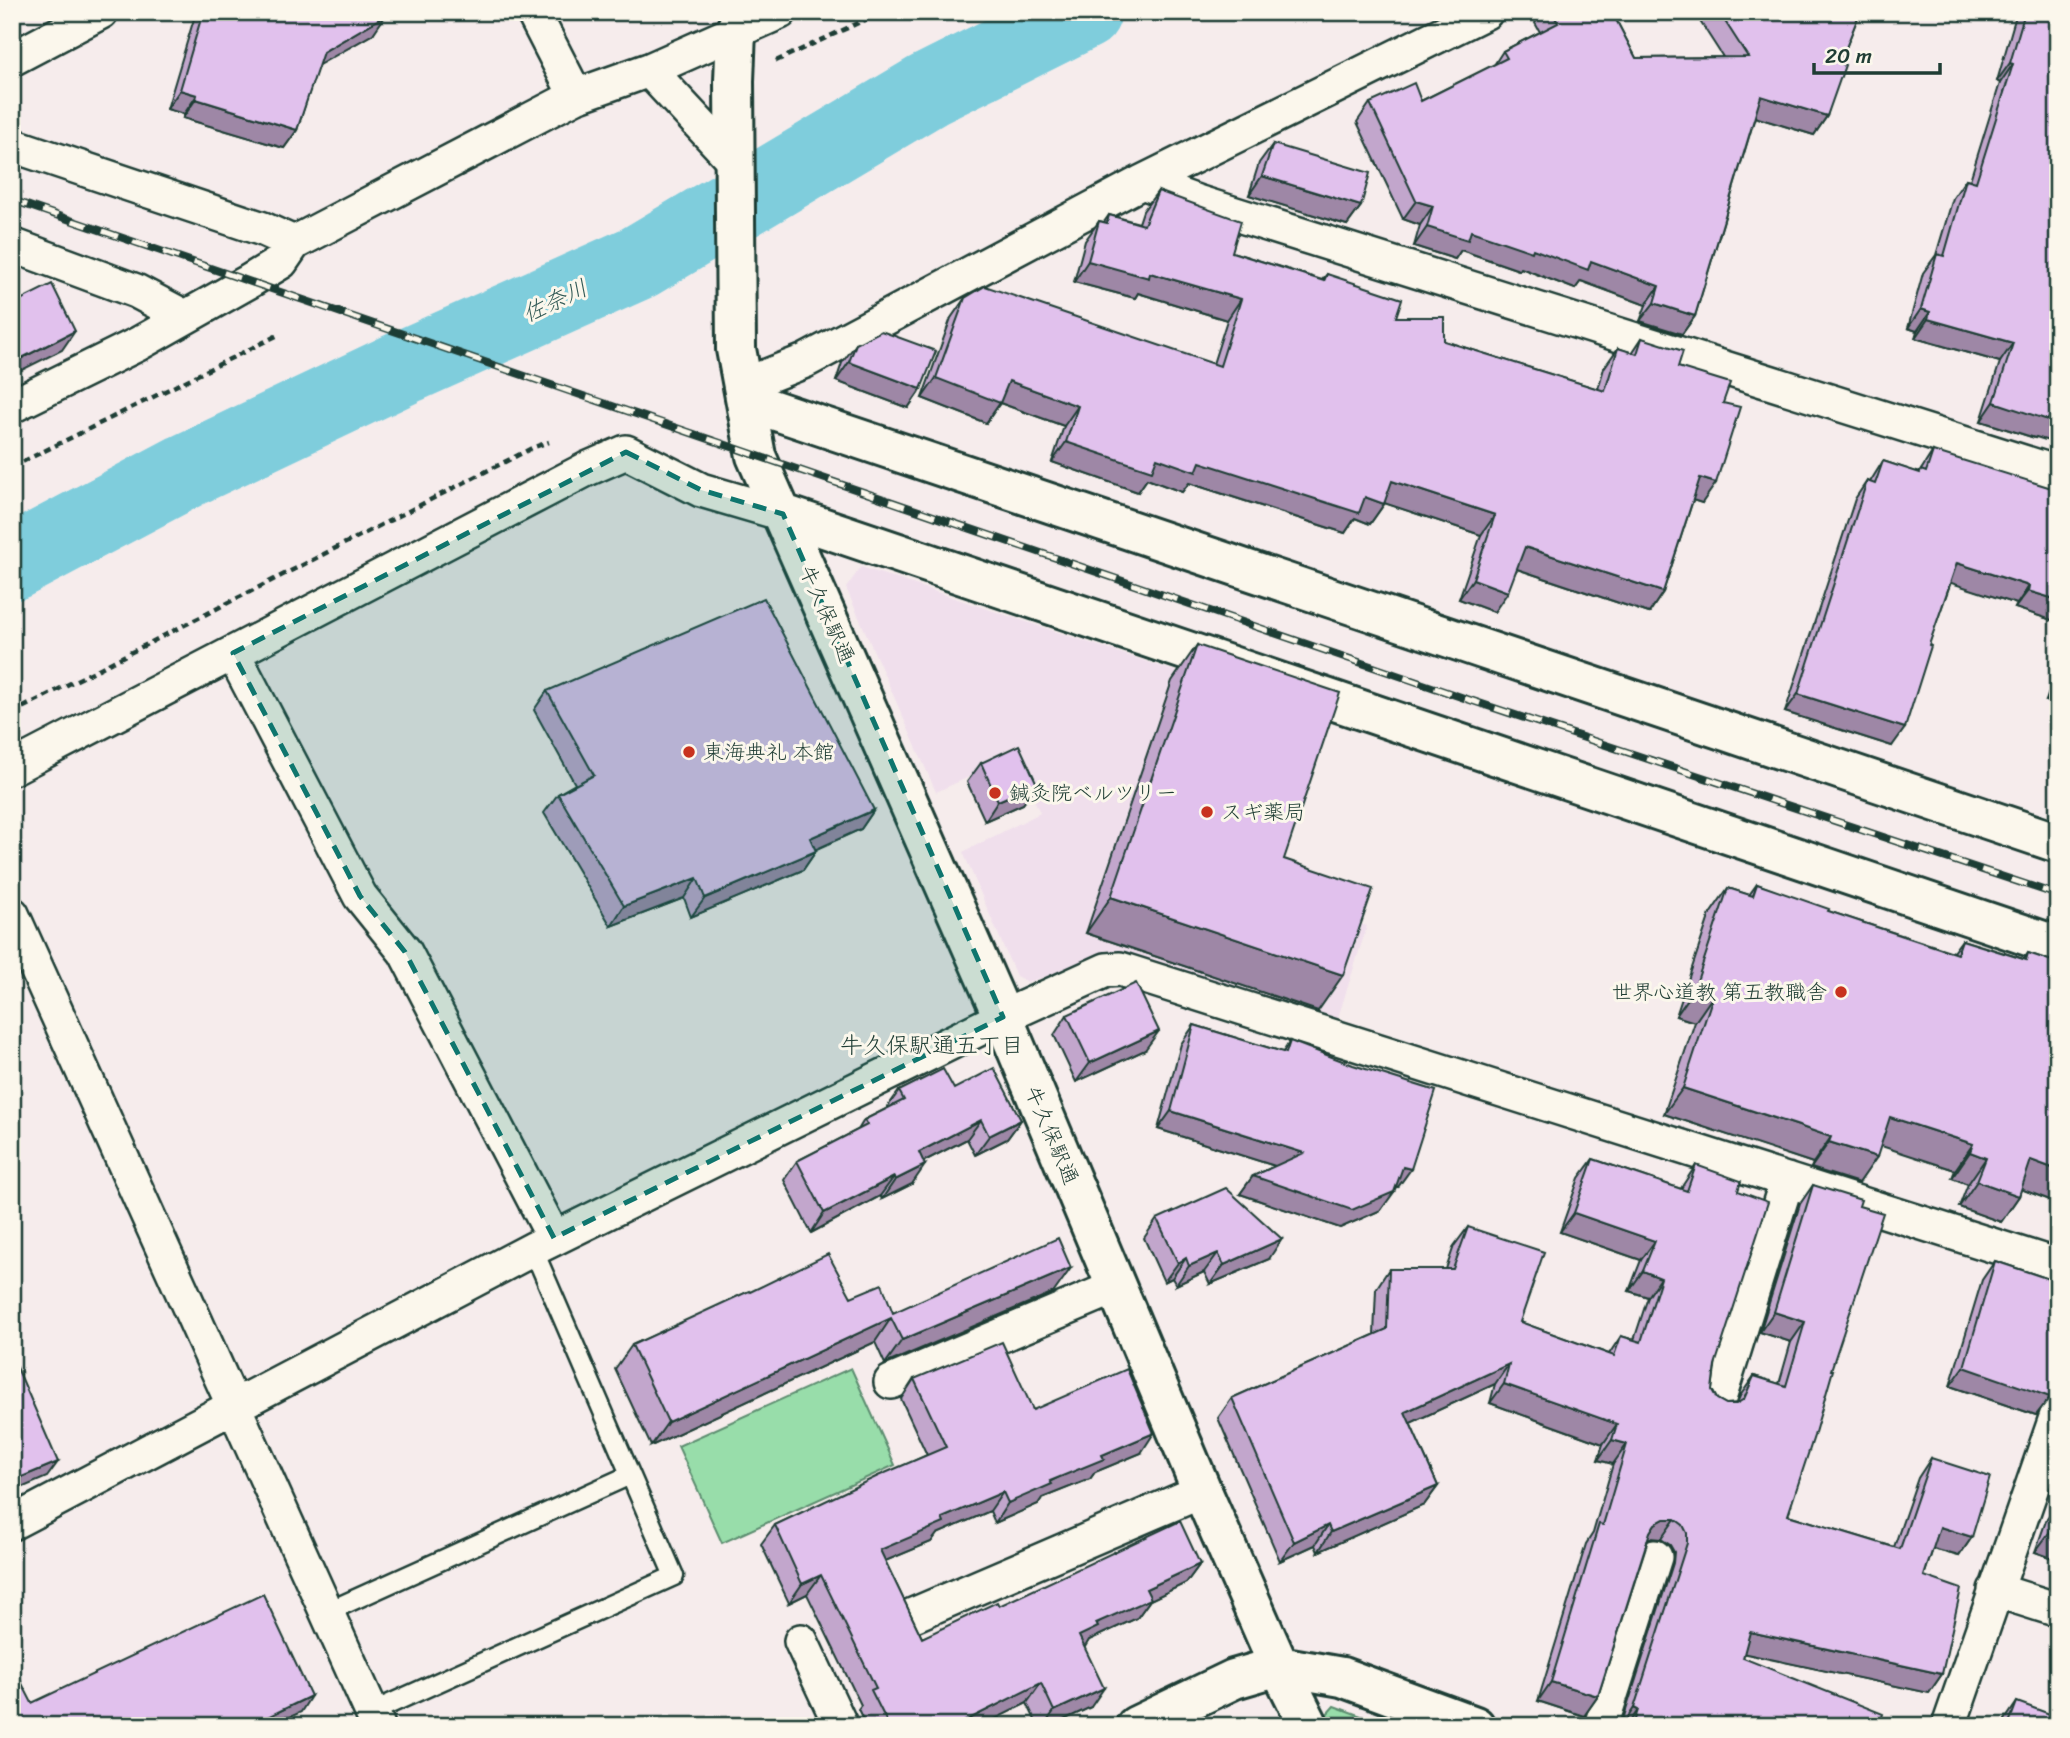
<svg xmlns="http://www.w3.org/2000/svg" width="2070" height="1738" font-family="Sriracha,'Klee One',sans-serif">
  <rect width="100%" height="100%" fill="#f6ecec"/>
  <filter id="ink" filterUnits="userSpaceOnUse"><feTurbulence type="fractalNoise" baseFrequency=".0143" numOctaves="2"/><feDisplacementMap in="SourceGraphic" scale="14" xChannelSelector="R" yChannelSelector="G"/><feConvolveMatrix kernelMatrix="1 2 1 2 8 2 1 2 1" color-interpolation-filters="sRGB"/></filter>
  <g filter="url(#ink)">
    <path fill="#f0dfec" d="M861 567 1322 720 1264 894 1367 926 1337 1021 1109 956 1028 982 1016 976 963 852 1040 813 1015 756 936 792 846 588Z"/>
    <path fill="#98ddaa" stroke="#5c8d6f" stroke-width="2" d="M851 1368 895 1465 722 1543 678 1446Z
      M1334 1706 1388 1726H1331L1326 1715Z"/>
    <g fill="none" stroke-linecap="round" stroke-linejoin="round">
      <path stroke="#7fcddc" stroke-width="75" d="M12 563 186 471 407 366 639 262 928 90 1084 12"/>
      <g stroke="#1f3d34" stroke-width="23">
        <path id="service" d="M327 1612 630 1475
          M372 1712 674 1576 533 1249"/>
      </g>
      <g stroke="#1f3d34" stroke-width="38">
        <path id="minor" d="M533 12 576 96
          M12 59 101 12
          M649 70 734 161
          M12 145 263 229 294 243
          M1142 182 1197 202 2058 473
          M12 245 136 291 185 317
          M744 385 805 361 1142 182 1486 12
          M12 406 138 344 248 282 281 262 294 243 576 96 649 70 780 12
          M233 653 360 896 405 952 554 1238
          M12 768 587 469 626 452 701 490 783 514
          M12 914 378 1726
          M891 1382 1116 1287
          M1717 1405 1787 1180
          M12 1523 533 1249 1003 1017 1106 970 1120 969 2058 1266
          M1995 1590 2058 1610
          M911 1616 1202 1491
          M801 1641 841 1726
          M1601 1726 1655 1557
          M1949 1726 2058 1412"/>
      </g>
      <g stroke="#1f3d34" stroke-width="44">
        <path id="tertiary" d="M743 12 736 30 734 81 736 349 756 456 1003 1017 1202 1491 1279 1666 1309 1726
          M747 401 2058 843
          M783 514 2058 946
          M1136 1726 1234 1679 1279 1666 1342 1677 1475 1726"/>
      </g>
      <path stroke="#1f3d34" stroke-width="4.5" stroke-dasharray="7 5" stroke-linecap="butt" d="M776 61 882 12
        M12 467 278 335
        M12 713 534 447 549 442"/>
      <use href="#service" stroke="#fbf7ec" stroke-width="18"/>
      <use href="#minor" stroke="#fbf7ec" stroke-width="33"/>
      <use href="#tertiary" stroke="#fbf7ec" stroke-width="38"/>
      <g stroke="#1f3d34" stroke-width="8">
        <path id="rail" d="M12 200 1461 697 2058 895"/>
      </g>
      <use href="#rail" stroke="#fbf7ec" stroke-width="5" stroke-dasharray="16" stroke-linecap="butt"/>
    </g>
    <path fill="#c2a6cc" stroke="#1f3d34" stroke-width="2" d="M196 12H385L373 34 318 65 297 130 284 148 183 118 184 114 167 109Z
      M1543 12H1612L1636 58 1723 57 1694 12H1860L1840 63 1827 116 1814 135 1755 117 1695 316 1682 334 1640 321 1646 305 1581 281 1575 289 1521 268 1519 270 1461 250 1455 259 1414 246 1420 225 1403 219 1357 122 1370 103 1421 101 1494 65 1503 51 1540 32 1535 23Z
      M2017 12H2058L2036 437 2035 438 1981 421 2000 362 1915 338 1917 331 1908 328 1923 273 1936 255 1953 198 1966 179 1970 180 2000 83 1997 81Z
      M1273 144 1361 206 1347 225 1249 195 1259 163Z
      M1158 191 1232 252 1322 280 1327 274 1396 317 1444 341 1598 389 1604 368 1618 348 1632 353 1642 338 1723 403 1702 503 1693 500 1663 592 1649 613 1517 569 1494 612 1459 599 1481 535 1385 503 1370 524 1355 518 1345 533 1189 483 1182 492 1147 479 1138 492 1052 462 1064 426 1000 403 986 423 922 398 951 318 965 298 1213 364 1227 320 1138 293 1135 298 1074 282 1085 241 1099 221 1104 222 1109 215 1139 223 1143 211Z
      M856 344 921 389 908 408 836 381 842 363Z
      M1933 451 2058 622 2015 608 2017 604 1951 582 1892 746 1785 712 1855 499 1867 481 1870 482 1883 461 1919 473Z
      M1197 645 1284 859 1318 1011 1086 933 1172 681Z
      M2058 664V704L2046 701Z
      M547 691 874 810 861 829 815 849 816 851 803 870 691 917 684 898 611 926 544 813 558 794 575 784 534 710Z
      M981 763 1037 784 1023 804 985 821 967 782Z
      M1757 884 1828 911 1953 952 1962 940 2024 959 2028 953 2058 963V1203L2021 1189 2019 1196 2001 1222 1959 1207 1968 1184 1952 1178 1955 1170 1881 1145 1859 1183 1811 1168 1813 1163 1778 1151 1664 1114 1695 1022 1676 1016 1710 914 1728 888 1749 895Z
      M1067 1015 1145 1050 1076 1082 1054 1035Z
      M1194 1025 1283 1052 1290 1041 1398 1187H1396L1381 1210 1340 1228 1240 1194 1253 1176 1275 1166 1158 1129 1181 1044Z
      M954 1089 1021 1120 1007 1139 975 1155 967 1139 924 1161 912 1184 882 1199 880 1196 811 1233 784 1180 797 1161 858 1130 864 1120 886 1109 899 1091Z
      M1593 1159 1681 1189 1683 1185 1696 1165 1738 1191 1712 1390 1717 1399 1726 1404 1737 1403 1740 1396 1754 1376 1779 1384 1791 1342 1760 1332 1800 1204 1813 1185 1859 1206 1831 1370 1788 1515 1894 1547 1918 1478 1931 1458 1972 1537 1959 1556 1933 1549 1924 1576 1942 1674 1929 1693 1744 1653 1743 1658 1879 1726H1621L1673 1563 1674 1552 1670 1545 1661 1539 1650 1538 1648 1540 1598 1696 1584 1716 1538 1701 1586 1544 1593 1533 1613 1464 1598 1460 1603 1444 1490 1403 1495 1384 1410 1423 1438 1486 1424 1505 1318 1552 1315 1545 1280 1561 1218 1418 1232 1398 1374 1335 1376 1289 1389 1269H1446L1454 1246 1468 1227 1520 1322 1609 1354 1621 1336 1634 1340 1648 1297 1629 1291 1641 1260 1560 1232 1579 1178Z
      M1157 1219 1269 1259 1210 1284 1204 1272 1176 1285 1172 1278 1164 1282 1144 1238Z
      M1995 1261 2058 1282V1393H2054L2050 1395 2036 1415 1950 1386 1982 1280Z
      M750 1292 851 1297 893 1313 1054 1292 885 1364 875 1342 651 1446 615 1369 632 1345Z
      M914 1379 1033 1410 1141 1453 1095 1472 1090 1479 1042 1498 1038 1504 995 1523 990 1511 937 1534 931 1542 885 1561 922 1638 999 1606 1200 1564 1186 1583 1150 1600 1137 1618 1089 1640 1084 1647 1091 1707 1051 1726H1038L1027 1703 981 1726H866L858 1709 861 1705 807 1594 789 1603 761 1544 775 1525 927 1455 901 1399Z
      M2058 1504V1560L2035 1552 2047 1518Z
      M2017 1702 2058 1726H2003L2005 1720Z"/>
    <path fill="#9e87a6" stroke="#1f3d34" stroke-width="2" d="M386 15 373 34 310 70 323 52Z
      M2010 63 2013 64 2000 83 1997 81Z
      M180 90 197 95 184 114 167 109Z
      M1761 96 1827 116 1814 135 1748 115Z
      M196 99 297 130 284 148 183 118Z
      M1262 176 1361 206 1347 225 1249 195Z
      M1416 201 1433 206 1420 225 1403 219Z
      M1427 227 1471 231 1533 249 1591 261 1659 286 1646 305 1581 281 1575 289 1521 268 1519 270 1461 250 1455 259 1414 246Z
      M1088 261 1150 273 1241 299 1227 320 1138 293 1135 298 1074 282Z
      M1654 303 1695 316 1682 334 1640 321Z
      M1921 309 1930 312 1917 331 1908 328Z
      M1928 319 2013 343 2000 362 1915 338Z
      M75 331 62 350 12 375V363Z
      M849 362 921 389 908 408 836 381Z
      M936 378 1009 381 1078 406 1064 426 1000 403 986 423 922 398Z
      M1994 402 2058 421V444L2036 437 2035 438 1981 421Z
      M1066 442 1157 458 1200 462 1365 497 1384 504 1370 524 1355 518 1345 533 1189 483 1182 492 1147 479 1138 492 1052 462Z
      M1700 478 1716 483 1702 503 1686 498Z
      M1392 481 1495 515 1481 535 1378 501Z
      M1525 547 1663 592 1649 613 1511 567Z
      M1957 563 2029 586 2017 604 1945 581Z
      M1473 579 1508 592 1494 612 1459 599Z
      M2028 591 2058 600V622L2015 608Z
      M2058 684V704L2046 701Z
      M1798 694 1905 728 1892 746 1785 712Z
      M1037 784 1023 804 985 821 998 801Z
      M874 810 861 829 797 858 810 838Z
      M816 851 803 870 691 917 705 898Z
      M697 878 684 898 611 926 624 906Z
      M1111 897 1343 975 1318 1011 1086 933Z
      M1694 990 1713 996 1695 1022 1676 1016Z
      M1159 1031 1145 1050 1076 1082 1090 1063Z
      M1683 1088 1796 1125 1831 1137 1813 1163 1664 1114Z
      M1171 1111 1304 1153 1291 1171 1158 1129Z
      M1890 1117 1973 1144 1955 1170 1872 1143Z
      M981 1120 967 1139 905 1171 919 1152Z
      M1021 1120 1007 1139 975 1155 989 1136Z
      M1829 1142 1877 1157 1859 1183 1811 1168Z
      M1970 1152 1986 1158 1968 1184 1952 1178Z
      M2031 1160 2058 1170V1203L2013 1186Z
      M925 1165 912 1184 882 1199 895 1180Z
      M1403 1167 1411 1169 1398 1187 1390 1185Z
      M1253 1176 1394 1192 1381 1210 1340 1228 1240 1194Z
      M894 1177 880 1196 811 1233 824 1213Z
      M1977 1181 2019 1196 2001 1222 1959 1207Z
      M1574 1213 1655 1241 1641 1260 1560 1232Z
      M1282 1239 1269 1259 1210 1284 1224 1265Z
      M1218 1253 1204 1272 1176 1285 1189 1266Z
      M1186 1258 1172 1278 1164 1282 1178 1263Z
      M1071 1268 1054 1292 885 1364 902 1340Z
      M1643 1271 1661 1278 1648 1297 1629 1291Z
      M1774 1312 1805 1322 1791 1342 1760 1332Z
      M891 1318 875 1342 651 1446 668 1422Z
      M1509 1364 1495 1384 1391 1432 1405 1412Z
      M1964 1367 2058 1380V1393H2054L2048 1396 2050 1397 2036 1415 1950 1386Z
      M1504 1384 1617 1424 1603 1444 1490 1403Z
      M1154 1433 1141 1453 1095 1472 1090 1479 1042 1498 1038 1504 995 1523 1008 1503 1102 1455Z
      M1612 1440 1627 1444 1613 1464 1598 1460Z
      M58 1462 47 1477 12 1492V1481Z
      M1438 1486 1424 1505 1318 1552 1331 1532Z
      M1003 1492 990 1511 937 1534 931 1542 866 1569 880 1550 942 1518Z
      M1664 1519H1675L1661 1539 1650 1538 1642 1543 1655 1524Z
      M1328 1525 1315 1545 1280 1561 1294 1542Z
      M1940 1527 1972 1537 1959 1556 1926 1547Z
      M2049 1533 2058 1536V1560L2035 1552Z
      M1200 1564 1186 1583 1150 1600 1137 1618 1089 1640 1085 1647 1065 1656 1079 1636 1146 1589Z
      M821 1575 807 1594 789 1603 802 1584Z
      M1750 1632 1942 1674 1929 1693 1737 1652Z
      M1551 1682 1598 1696 1584 1716 1538 1701Z
      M1041 1683 1027 1703 981 1726H962L965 1721Z
      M1104 1688 1091 1707 1051 1726H1044L1054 1711Z
      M311 1696 301 1712 271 1726H249Z
      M1634 1708 1638 1710 1627 1726H1622Z"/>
    <path fill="#e1c1ed" stroke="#1f3d34" stroke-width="2" d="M203 12H385L386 15 323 52 297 130 196 99 197 95 180 90Z
      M1552 12H1612L1636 58 1748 57 1719 12H1860L1840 63 1845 65 1827 116 1761 96 1695 316 1654 303 1659 286 1591 261 1588 270 1533 249 1532 252 1471 231 1468 240 1427 227 1433 206 1416 201 1370 103 1414 83 1421 101 1507 58 1503 51 1558 23Z
      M2025 12H2058V421L2049 418 2048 420 1994 402 2013 343 1928 319 1930 312 1921 309 1937 254 1944 256 1966 179 1976 182 2013 64 2010 63Z
      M1273 144 1370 173 1361 206 1262 176Z
      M1158 191 1241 221 1232 252 1324 281 1327 274 1402 299 1396 317H1444V341L1605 391 1618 348 1637 354 1642 338 1683 351 1678 367 1730 383 1723 403 1740 407 1716 483 1700 478 1663 592 1525 547 1508 592 1473 579 1495 515 1392 481 1384 504 1365 497 1359 513 1200 462 1196 472 1157 458 1152 471 1066 442 1078 406 1009 381 1000 403 936 378 965 298 985 286 1220 366 1241 299 1150 273 1149 278 1088 261 1099 221 1107 223 1109 215 1144 225Z
      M52 284 75 331 12 363V304Z
      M881 331 936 351 921 389 849 362 856 344Z
      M1933 451 2058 490V600L2028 591 2029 586 1957 563 1929 645 1931 646 1905 728 1798 694 1867 481 1875 484 1883 461 1920 473 1921 470 1926 472Z
      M764 598 874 810 810 838 816 851 705 898 697 878 624 906 558 794 594 775 547 691Z
      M1197 645 1340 693 1284 859 1373 889 1343 975 1111 897Z
      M1019 745 1037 784 998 801 981 763Z
      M1757 884 1829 909 1828 911 1957 954 1962 940 2026 960 2028 953 2058 963V1170L2031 1160 2019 1196 1977 1181 1986 1158 1970 1152 1973 1144 1890 1117 1877 1157 1829 1142 1831 1137 1796 1125 1683 1088 1713 996 1694 990 1728 888 1753 896Z
      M1136 983 1159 1031 1090 1063 1067 1015Z
      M1194 1025 1286 1053 1290 1041 1353 1065 1436 1091 1411 1169 1403 1167 1394 1192 1352 1210 1253 1176 1304 1153 1171 1111Z
      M994 1068 1021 1120 989 1136 981 1120 919 1152 925 1165 895 1180 894 1177 824 1213 797 1161 867 1125 864 1120 904 1100 899 1091 943 1069 954 1089Z
      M1593 1159 1687 1191 1696 1165 1741 1181 1738 1191 1768 1202 1715 1365 1712 1390 1717 1399 1726 1404H1736L1744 1399 1754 1376 1786 1386 1805 1322 1774 1312 1813 1185 1861 1200 1859 1206 1883 1213 1831 1370H1833L1814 1436 1788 1515 1900 1549 1931 1458 1990 1477 1972 1537 1940 1527 1924 1576 1961 1589 1942 1674 1750 1632 1743 1658 1883 1714 1879 1726H1633L1638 1710 1634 1708 1687 1543V1533L1683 1525 1675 1519H1664L1655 1524 1650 1532 1598 1696 1551 1682 1599 1524 1603 1525 1627 1444 1612 1440 1617 1424 1504 1384 1509 1364 1405 1412 1438 1486 1331 1532 1328 1525 1294 1542 1232 1398 1387 1329 1389 1269H1453L1468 1227 1544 1252 1520 1322 1614 1356 1621 1336 1641 1342 1661 1278 1643 1271 1655 1241 1574 1213Z
      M1226 1188 1282 1239 1224 1265 1218 1253 1189 1266 1186 1258 1178 1263 1157 1219Z
      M1058 1238 1071 1268 902 1340 891 1318 668 1422 632 1345 749 1291 750 1292 828 1254 851 1297 882 1284 893 1313Z
      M1995 1261 2058 1282V1380L2050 1397 1964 1367Z
      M1002 1342 1033 1410 1127 1369 1154 1433 1102 1455 1104 1459 1050 1481 1052 1484 1008 1503 1003 1492 942 1518 944 1523 880 1550 922 1638 997 1602 999 1606 1180 1521 1200 1564 1146 1589 1151 1599 1096 1623 1098 1627 1079 1636 1104 1688 1054 1711 1041 1683 965 1721 967 1726H889L871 1690 876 1688 821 1575 802 1584 775 1525 878 1476 946 1447 914 1379Z
      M12 1356 58 1462 12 1481Z
      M2058 1507V1536L2049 1533Z
      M263 1594 311 1696 249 1726H12V1664L32 1703Z
      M2017 1702 2058 1717V1726H2008Z"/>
  </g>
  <path fill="#0f766e" fill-opacity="0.2" stroke="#0f766e" stroke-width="5" stroke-dasharray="14 9" stroke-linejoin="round" d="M626 452 701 490 783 514 1003 1017 554 1238 405 952 360 896 233 653Z"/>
  <g fill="#c8321e" stroke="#fbf7ec" stroke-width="2.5">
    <circle cx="689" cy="752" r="7"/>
    <circle cx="995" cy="793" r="7"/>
    <circle cx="1207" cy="812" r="7"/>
    <circle cx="1841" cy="992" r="7"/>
  </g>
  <g text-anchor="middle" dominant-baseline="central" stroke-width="6" stroke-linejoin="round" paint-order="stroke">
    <g font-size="21" fill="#1f3d34" stroke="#fbf7ec">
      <text transform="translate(827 614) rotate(66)">牛久保駅通</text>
      <text transform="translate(1052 1135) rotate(67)">牛久保駅通</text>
    </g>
    <g font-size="21" fill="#1f3d34" stroke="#fbf7ec" text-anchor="start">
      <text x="703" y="752">東海典礼 本館</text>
      <text x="1009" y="793">鍼灸院ベルツリー</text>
      <text x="1221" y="812">スギ薬局</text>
      <text x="1827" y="992" text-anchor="end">世界心道教 第五教職舎</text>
    </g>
    <g font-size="23" font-style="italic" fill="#325a56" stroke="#fbf7ec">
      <text transform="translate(555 301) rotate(-25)">佐奈川</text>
    </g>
    <g font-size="23" fill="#1f3d34" stroke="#fbf7ec">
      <text x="932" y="1045">牛久保駅通五丁目</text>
    </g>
  </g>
  <rect width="2070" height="1738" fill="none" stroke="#fbf7ec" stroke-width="42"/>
  <rect x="21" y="21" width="2028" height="1696" fill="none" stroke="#1f3d34" stroke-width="2.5" filter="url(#ink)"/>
  <path d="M1814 63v10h126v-10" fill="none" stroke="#1f3d34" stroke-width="3.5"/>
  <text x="1825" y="63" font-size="21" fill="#1f3d34" stroke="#fbf7ec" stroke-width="5" paint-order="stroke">20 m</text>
</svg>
